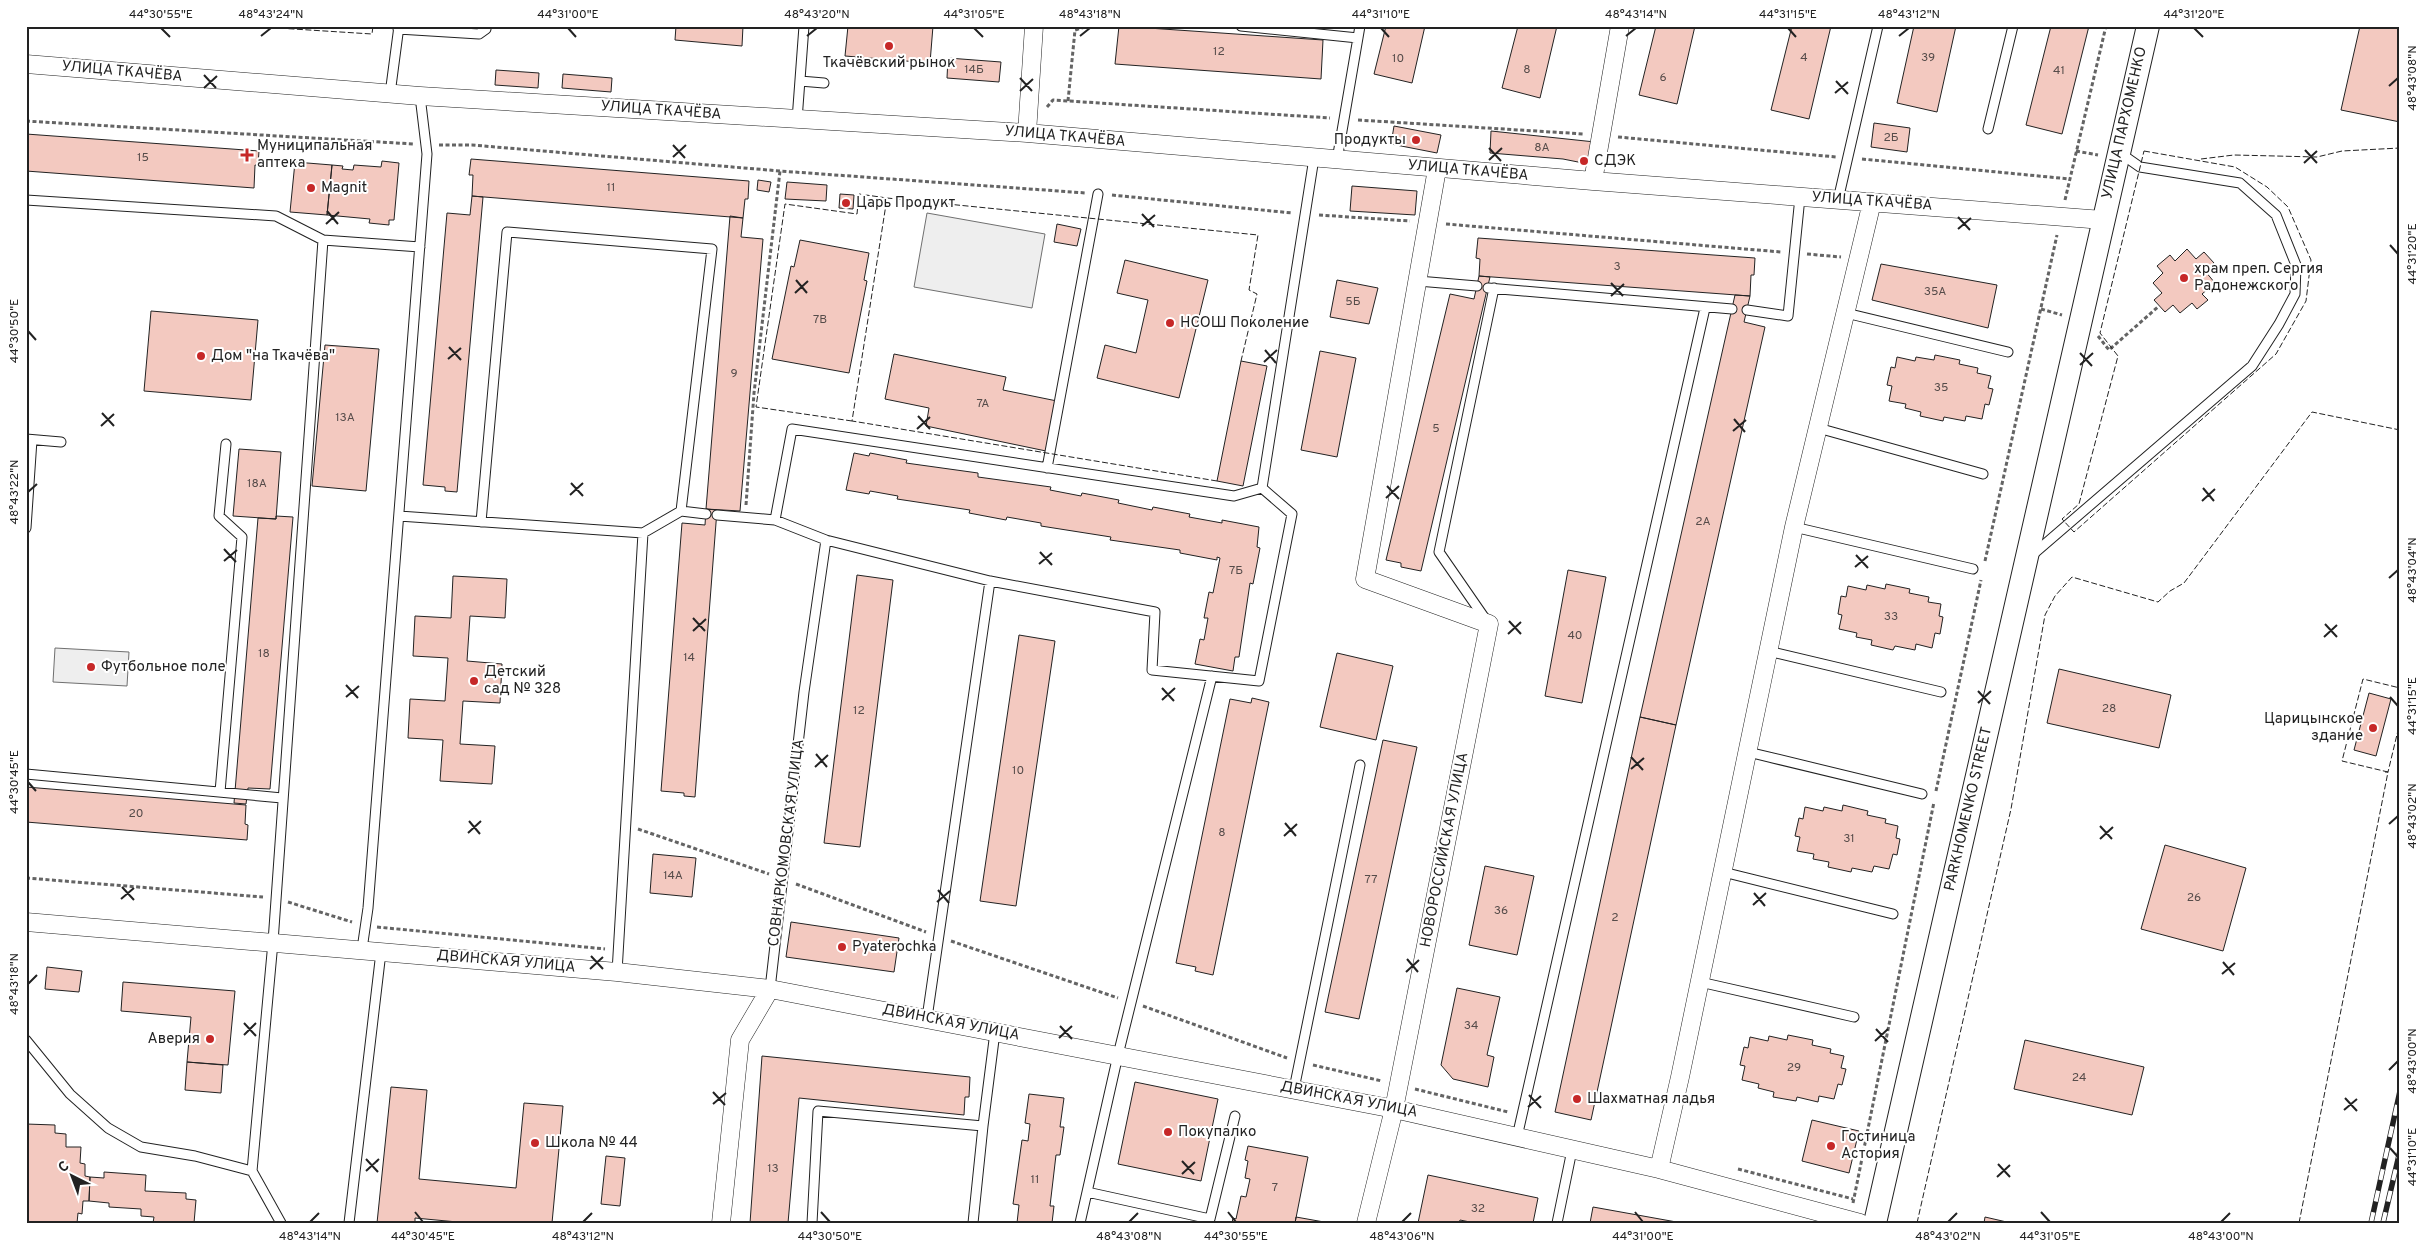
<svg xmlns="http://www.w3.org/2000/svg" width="2426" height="1249" font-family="Overpass,sans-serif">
  <rect width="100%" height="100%" fill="#fff"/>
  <path fill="#eee" stroke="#6f6f6f" d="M927 213 1045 234 1032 308 914 287Z
    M55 648 129 652 127 686 53 682Z"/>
  <path fill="#f3c9c0" stroke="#222" d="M676 26H743L742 46 675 40Z
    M848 26H933L930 63 845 56Z
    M1119 26 1323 40 1321 79 1115 64Z
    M1386 26H1425L1412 83 1374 74Z
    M1518 26H1557L1540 98 1502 88Z
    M1656 26H1695L1677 104 1639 95Z
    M1792 26H1831L1809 119 1771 110Z
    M1914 26H1956L1937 112 1897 103Z
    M2051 26H2089L2062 134 2026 125Z
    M2360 26H2400V122L2341 110Z
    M948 58 1001 62 999 82 947 78Z
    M496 70 539 73 538 88 495 85Z
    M563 74 612 78 611 92 562 88Z
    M1874 123 1910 128 1907 152 1871 147Z
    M1394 126 1441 135 1437 153 1391 144Z
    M1491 131 1595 142 1593 165 1563 159 1490 153Z
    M26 134 259 151 258 165H255L254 188 26 171Z
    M471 159 749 181 748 199H745L743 218 472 196 473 175H469Z
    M382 161 399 163 394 220H389V225L369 223 370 219 327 215 332 165 343 166 342 169 353 170 354 165 381 167Z
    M295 162 332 165 327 215 290 212Z
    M758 180 771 182 769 192 757 190Z
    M787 182 827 185 826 201 785 199Z
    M1352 186 1417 191 1415 215 1350 211Z
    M840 194 854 195 853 209 839 208Z
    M472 196 483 197 457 492 445 491V487L423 485 447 213 470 215Z
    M730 216 743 218 741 237 763 239 740 511 706 509Z
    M1057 224 1081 229 1077 246 1054 242Z
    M1478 238 1755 258 1754 275H1751L1750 296 1479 276 1480 259 1476 258Z
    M800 240 869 253 864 280 867 281 849 373 772 359 791 266 794 267Z
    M2187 249 2196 259 2204 252 2214 263 2205 271 2215 283 2202 294 2208 300 2197 309 2192 303 2180 313 2173 305 2165 312 2154 300 2162 293 2153 283 2163 273 2157 266 2170 255 2175 261Z
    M1125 260 1208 280 1179 398 1097 378 1105 345 1136 353 1148 300 1117 293Z
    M1881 264 1997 285 1988 328 1872 300Z
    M1479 276 1490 277 1421 571 1401 567V563L1386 560 1450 294 1474 299Z
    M1337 280 1378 288 1369 324 1330 317Z
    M1735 295 1750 296 1744 322 1765 327 1676 725 1640 717Z
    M151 311 258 320 251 400 144 391Z
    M325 345 379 349 366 491 312 486Z
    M1320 351 1356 358 1337 457 1301 450Z
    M894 354 1006 377 1003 390 1057 401 1046 451 926 426 929 408 885 399Z
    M1935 355 1960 360 1959 364 1978 368 1977 373 1991 376 1988 388 1993 389 1989 405 1985 404 1982 419 1966 416 1965 421 1944 417 1943 421 1920 416 1921 412 1905 408 1906 404 1889 401 1892 386 1887 385 1891 367 1895 368 1897 357 1915 361 1916 357 1934 360Z
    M1241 361 1267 366 1243 486 1217 481Z
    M239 449 281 452 276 519 233 516Z
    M854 453 869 456 870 453 907 460 906 463 978 473V477L1051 487 1050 490 1081 496 1082 493 1119 500 1118 503 1152 510 1153 507 1190 514 1189 517 1222 523V520L1259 527 1257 547 1260 548 1253 584 1250 583 1239 657H1235L1233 671 1195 664 1200 639 1204 640 1208 618H1204L1209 592 1213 593 1220 558 1217 557V560L1180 553V550L1110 540 1111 537 1041 526V523L1007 517 1006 520 969 513 970 510 897 499 898 496 870 491 869 494 846 490Z
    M706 509 717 510 695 797 684 796V793L661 791 682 523 705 525Z
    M276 516 293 517 270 789 248 788 246 804 234 803 258 518 276 519Z
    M1568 570 1606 577 1582 703 1545 696Z
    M857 575 893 580 860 847 824 843Z
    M453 576 507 579 505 618 470 616 467 661 502 664 500 703 463 701 460 744 495 746 492 784 440 781 443 740 408 738 410 699 445 701 448 658 413 656 415 616 451 618Z
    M1886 584 1910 589 1909 593 1929 597 1928 602 1941 604 1939 616 1943 617 1940 634 1935 633 1932 648 1916 644 1915 650 1895 646 1893 650 1871 645 1872 640 1856 637 1857 633 1839 629 1842 615 1838 614 1841 596 1846 597 1848 586 1866 590 1867 585 1885 589Z
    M1019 635 1055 641 1016 906 980 901Z
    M1337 653 1393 666 1376 740 1320 727Z
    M2059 669 2171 695 2159 748 2047 723Z
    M2369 693 2391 699 2376 756 2354 750Z
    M1252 698 1269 702 1213 975 1195 971 1196 967 1176 963 1230 699 1251 703Z
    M1640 717 1676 725 1591 1120 1555 1112Z
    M1383 740 1417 747 1359 1019 1325 1012Z
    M26 787 246 805 245 824 248 825 247 840 26 822Z
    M1843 805 1868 811 1867 815 1886 819 1885 823 1898 826 1896 838 1900 839 1897 855 1893 854 1889 869 1874 866 1872 872 1852 868 1851 872 1828 867 1829 862 1813 859 1814 854 1797 851 1800 837 1795 836 1799 818 1803 819 1805 807 1823 811 1824 807 1842 811Z
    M2165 845 2246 868 2223 951 2141 929Z
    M653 854 696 858 692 897 650 893Z
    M1485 866 1534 876 1517 955 1469 945Z
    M791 922 899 938 894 972 786 957Z
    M47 967 82 971 79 992 45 989Z
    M123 982 235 991 228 1065 187 1062 191 1017 121 1011Z
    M1457 988 1500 997 1487 1055 1494 1057 1488 1087 1453 1079 1441 1065Z
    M1788 1035 1813 1040 1812 1045 1831 1049 1830 1053 1844 1056 1841 1068 1846 1069 1842 1085 1838 1084 1834 1099 1819 1096 1818 1102 1797 1097 1796 1101 1773 1097 1774 1092 1758 1088 1759 1084 1742 1080 1745 1066 1740 1065 1744 1047 1748 1048 1750 1037 1768 1041 1769 1036 1787 1040Z
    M2025 1040 2144 1067 2132 1115 2014 1089Z
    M762 1056 970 1077 969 1097H965L964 1115 799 1098 788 1223H750Z
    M187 1062 223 1065 221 1093 185 1090Z
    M1135 1082 1218 1099 1201 1181 1118 1164Z
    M391 1087 427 1090 419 1179 516 1188 524 1103 563 1106 552 1223H468L415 1218V1223H377Z
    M1029 1094 1064 1098 1060 1127H1064L1060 1155H1056L1050 1206H1054L1052 1223H1011H1017L1019 1205 1013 1204 1022 1140 1028 1141 1030 1124 1025 1123Z
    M1812 1120 1859 1131 1849 1173 1802 1161Z
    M26 1124 55 1125V1133L66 1134V1147H81L80 1163 85 1164V1176L90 1177 89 1201H83L82 1214 78 1213 77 1223H26Z
    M1248 1146 1308 1157 1295 1223H1232L1233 1218 1236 1219 1241 1196 1246 1197 1250 1179 1245 1178 1248 1161 1245 1160Z
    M606 1156 625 1158 620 1206 601 1204Z
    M104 1172 146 1175 145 1191 186 1193V1199L196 1200 194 1223H153L154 1217 141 1216V1209L109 1207V1203L89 1201 90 1177 104 1178Z
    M1428 1175 1538 1198 1533 1223H1475L1460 1220 1459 1223H1418Z
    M1593 1207 1682 1223H1590Z
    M1296 1217 1324 1222V1223H1295Z
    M1985 1217 2011 1223H1984Z"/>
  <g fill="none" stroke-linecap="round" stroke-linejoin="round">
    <g stroke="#222" stroke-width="11">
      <path id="service" d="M1241 26 1358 38
        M398 29 479 34 486 29
        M800 81 824 83
        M390 94 399 26
        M797 120 804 26
        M1988 129 2013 26
        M1337 160 1360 26
        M26 200 276 216 323 240
        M1838 200 1878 26
        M1418 281 1477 286
        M1488 288 1732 309
        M1747 310 1788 316 1800 197
        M1846 313 2008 352
        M1818 428 1983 474
        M26 439 61 442
        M1047 468 1098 194
        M681 511 706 514
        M717 515 775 520 826 540 990 581 1155 612 1152 670 1259 681 1292 514 1262 488 1314 158
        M399 516 643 533 681 511 712 249 507 232 481 522
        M775 520 792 429 1234 496 1262 488
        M1794 527 1973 569
        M26 528 32 440
        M2031 556 2252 366 2279 324 2295 294 2296 265 2276 215 2240 183 2140 167 2120 153
        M1486 620 1439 552 1494 288
        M1768 651 1941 692
        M1748 752 1922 794
        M26 774 282 798
        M220 792 242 537 219 516 226 444
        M1723 872 1893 914
        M362 949 368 908 427 154 420 96
        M617 972 643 533
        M1700 982 1854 1017
        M770 989 804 692 826 540
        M927 1018 990 581
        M26 1040 70 1094 108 1128 141 1147 195 1156 252 1171
        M1294 1089 1360 765
        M1517 1137 1705 308
        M1087 1192 1210 1219 1235 1116
        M281 1223 252 1171 273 942 323 240 420 247
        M349 1223 381 952
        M812 1223 818 1111 983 1126 995 1032
        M973 1223 983 1126
        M1080 1223 1118 1055 1212 676
        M1557 1223 1572 1150"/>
    </g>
    <g stroke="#222" stroke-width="19">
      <path id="minor" d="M26 64 420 96 1027 133 1593 181 2103 220
        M1027 133 1034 26
        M1593 181 1620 26
        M26 922 617 972 770 989 1394 1109 1659 1169 1860 1223
        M1659 1169 1680 1077 1794 527 1872 202
        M721 1223 740 1040 770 989
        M1366 1223 1394 1109 1489 624 1365 579 1437 169"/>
    </g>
    <g stroke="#222" stroke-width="24">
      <path id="tertiary" d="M1875 1223 2148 26"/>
    </g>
    <path stroke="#646464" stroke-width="3" stroke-dasharray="4 2.5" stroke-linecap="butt" d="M1068 101 1075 30 1089 26
      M1047 107 1053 100 1330 118
      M1358 120 1584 134
      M26 121 413 144
      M1618 137 1836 157
      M439 145H472L780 171 1086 193
      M2076 151 2098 155
      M1862 159 2070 179
      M1112 195 1292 213
      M2065 200 2106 26
      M1319 215 1410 221
      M1446 224 1781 252
      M1807 254 1841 257
      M2041 309 2062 315
      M2098 336 2109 350 2159 306
      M746 505 754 393 780 171
      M1985 561 2057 235
      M1936 791 1981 580
      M638 829 769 874
      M26 878 263 897
      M796 884 926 932
      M288 902 352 922
      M377 927 605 949
      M951 941 1118 998
      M1143 1006 1287 1058
      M1313 1065 1382 1081
      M1415 1089 1508 1112
      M1738 1169 1853 1199
      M1853 1203 1934 802"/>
    <use href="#service" stroke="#fff" stroke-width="9"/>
    <use href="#minor" stroke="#fff" stroke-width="18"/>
    <use href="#tertiary" stroke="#fff" stroke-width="22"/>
    <g stroke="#222" stroke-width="5.5">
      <path id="rail" d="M2371 1223 2400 1091
        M2383 1223 2400 1151"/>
    </g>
    <use href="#rail" stroke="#fff" stroke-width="4" stroke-dasharray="11" stroke-linecap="butt"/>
    <path stroke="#222" stroke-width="1" stroke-dasharray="6 2.5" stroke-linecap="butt" d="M246 26 372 34 373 26
      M2144 151 2235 167 2267 187 2288 207 2311 260 2306 301 2276 354 2074 532 2062 519 2079 504 2118 356 2100 333Z
      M2201 159 2234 155 2317 157 2342 151 2400 148
      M852 421 756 407 785 204 857 214 859 194 887 198
      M1217 481 852 421 887 198 1258 235 1249 290 1257 294 1241 361
      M2385 772H2388L2400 722
      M1917 1223 2011 809 2045 615 2055 596 2072 577 2158 602 2170 591 2184 583 2312 412 2400 430
      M2299 1223 2388 772 2342 761 2363 679 2400 688"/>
  </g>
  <path fill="none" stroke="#222" stroke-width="2" d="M161 28 170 37M568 28 576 37M974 28 983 37M1381 28 1389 37M1788 28 1796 37M2194 28 2203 37M261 36 271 28M807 36 817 28M1080 36 1090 28M1626 36 1636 28M1899 36 1909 28M204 75 216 88M1020 78 1032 91M1836 81 1848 94M2389 86 2398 78M204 88 217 76M1020 91 1033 79M1835 93 1848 82M673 145 685 158M1489 148 1501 161M2305 150 2317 163M673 157 686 145M1489 160 1502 148M2304 163 2317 151M327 211 338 224M1142 214 1154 227M1958 217 1970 230M326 224 339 212M1142 226 1155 215M1958 229 1971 218M2390 245 2398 254M796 280 807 293M1611 283 1623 296M795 293 808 281M1611 296 1624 284M28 331 36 340M449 347 461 360M1265 350 1276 363M2080 353 2092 366M448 359 461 348M1264 362 1277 350M2080 365 2093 353M102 413 114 426M918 416 930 429M1734 419 1745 432M101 426 114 414M917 429 930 417M1733 431 1746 420M571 483 583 496M1387 486 1399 499M2203 488 2214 501M28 492 37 484M570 495 583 483M1386 498 1399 486M2202 501 2215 489M224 549 236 562M1040 552 1052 565M1856 555 1868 568M224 561 237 550M1039 564 1052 553M1855 567 1868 556M2389 578 2398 570M693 618 705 631M1509 621 1521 634M2325 624 2337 637M693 631 706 619M1508 634 1521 622M2324 637 2337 625M346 685 358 698M1162 688 1174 701M1978 691 1990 704M346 697 359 686M2390 697 2398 706M1162 700 1175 688M1978 703 1991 691M816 754 827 767M1631 757 1643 770M815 767 828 755M1631 769 1644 758M28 782 36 791M469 821 480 834M1285 823 1296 836M2389 824 2398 816M2100 826 2112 839M468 833 481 821M1284 836 1297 824M2100 839 2113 827M122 887 134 900M938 890 949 903M1754 893 1765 906M121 899 134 888M937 902 950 891M1753 905 1766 893M591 956 603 969M1407 959 1418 972M2223 962 2234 975M590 969 603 957M1406 972 1419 960M2222 974 2235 963M28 984 37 975M244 1023 256 1036M1060 1026 1072 1039M1876 1029 1888 1042M244 1035 256 1023M1059 1038 1072 1026M1875 1041 1888 1029M2389 1070 2398 1061M713 1092 725 1105M1529 1095 1541 1108M2345 1098 2357 1111M713 1104 726 1093M1528 1107 1541 1096M2344 1110 2357 1099M2390 1148 2398 1157M366 1159 378 1172M1182 1161 1194 1174M1998 1164 2010 1177M366 1171 379 1159M1182 1174 1195 1162M1997 1177 2010 1165M415 1212 423 1222M821 1212 830 1222M1228 1212 1236 1222M1635 1212 1643 1222M2041 1212 2050 1222M310 1222 319 1213M583 1222 592 1213M1129 1222 1138 1213M1402 1222 1411 1213M1948 1222 1957 1213M2221 1222 2230 1213"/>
  <g fill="#c62828" stroke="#fff" stroke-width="2">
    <circle cx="889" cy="46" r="5"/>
    <circle cx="1416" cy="140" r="5"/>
    <path d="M244.5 147.5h5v5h5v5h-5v5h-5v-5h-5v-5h5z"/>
    <circle cx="1584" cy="161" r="5"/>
    <circle cx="311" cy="188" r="5"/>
    <circle cx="846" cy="203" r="5"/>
    <circle cx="2184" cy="278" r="5"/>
    <circle cx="1170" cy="323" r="5"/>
    <circle cx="201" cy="356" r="5"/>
    <circle cx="91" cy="667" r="5"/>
    <circle cx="474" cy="681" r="5"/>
    <circle cx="2373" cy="728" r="5"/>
    <circle cx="842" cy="947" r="5"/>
    <circle cx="210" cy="1039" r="5"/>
    <circle cx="1577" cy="1099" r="5"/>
    <circle cx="1168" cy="1132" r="5"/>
    <circle cx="535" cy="1143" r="5"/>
    <circle cx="1831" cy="1146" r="5"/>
  </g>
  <g text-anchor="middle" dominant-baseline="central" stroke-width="4" stroke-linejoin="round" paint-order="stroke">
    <g font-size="12" fill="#564c4a">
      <text x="1219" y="52">12</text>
      <text x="1804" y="58">4</text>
      <text x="1928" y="58">39</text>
      <text x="1398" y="59">10</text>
      <text x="974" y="70">14Б</text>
      <text x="1527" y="70">8</text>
      <text x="2059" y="71">41</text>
      <text x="1663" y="78">6</text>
      <text x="1891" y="138">2Б</text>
      <text x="1542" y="148">8А</text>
      <text x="143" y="158">15</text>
      <text x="611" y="188">11</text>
      <text x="1617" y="267">3</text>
      <text x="1935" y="292">35А</text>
      <text x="1353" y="302">5Б</text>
      <text x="820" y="320">7В</text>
      <text x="734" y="374">9</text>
      <text x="1941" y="388">35</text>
      <text x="983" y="404">7А</text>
      <text x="345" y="418">13А</text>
      <text x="1436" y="429">5</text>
      <text x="257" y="484">18А</text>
      <text x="1703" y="522">2А</text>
      <text x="1236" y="571">7Б</text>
      <text x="1891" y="617">33</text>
      <text x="1575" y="636">40</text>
      <text x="264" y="654">18</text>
      <text x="689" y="658">14</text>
      <text x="2109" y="709">28</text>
      <text x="859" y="711">12</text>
      <text x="1018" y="771">10</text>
      <text x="136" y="814">20</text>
      <text x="1222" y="833">8</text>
      <text x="1849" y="839">31</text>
      <text x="673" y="876">14А</text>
      <text x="1371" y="880">77</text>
      <text x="2194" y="898">26</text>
      <text x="1501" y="911">36</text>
      <text x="1615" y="918">2</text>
      <text x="1471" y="1026">34</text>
      <text x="1794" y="1068">29</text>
      <text x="2079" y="1078">24</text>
      <text x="773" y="1169">13</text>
      <text x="1035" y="1180">11</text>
      <text x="1275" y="1188">7</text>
      <text x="1478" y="1209">32</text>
    </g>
    <g font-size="15" fill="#222" stroke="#fff" text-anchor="start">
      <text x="889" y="63" text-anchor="middle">Ткачёвский рынок</text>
      <text x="1406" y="140" text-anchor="end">Продукты</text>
      <text x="257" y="146">Муниципальная<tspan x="257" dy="17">аптека</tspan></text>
      <text x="1594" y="161">СДЭК</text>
      <text x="321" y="188">Magnit</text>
      <text x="856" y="203">Царь Продукт</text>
      <text x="2194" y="269">храм преп. Сергия<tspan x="2194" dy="17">Радонежского</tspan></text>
      <text x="1180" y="323">НСОШ Поколение</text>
      <text x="211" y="356">Дом "на Ткачёва"</text>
      <text x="101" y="667">Футбольное поле</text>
      <text x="484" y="672">Детский<tspan x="484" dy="17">сад № 328</tspan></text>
      <text x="2363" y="719" text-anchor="end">Царицынское<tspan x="2363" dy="17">здание</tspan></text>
      <text x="852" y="947">Pyaterochka</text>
      <text x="200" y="1039" text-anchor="end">Аверия</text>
      <text x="1587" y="1099">Шахматная ладья</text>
      <text x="1178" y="1132">Покупалко</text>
      <text x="1841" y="1137">Гостиница<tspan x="1841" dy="17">Астория</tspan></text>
      <text x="545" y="1143">Школа № 44</text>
    </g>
    <g font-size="15" fill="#222" stroke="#fff">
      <text transform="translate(122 72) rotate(5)">УЛИЦА ТКАЧЁВА</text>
      <text transform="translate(661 111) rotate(4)">УЛИЦА ТКАЧЁВА</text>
      <text transform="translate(2125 123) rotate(-77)">УЛИЦА ПАРХОМЕНКО</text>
      <text transform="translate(1065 137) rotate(5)">УЛИЦА ТКАЧЁВА</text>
      <text transform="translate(1468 171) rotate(5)">УЛИЦА ТКАЧЁВА</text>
      <text transform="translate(1872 202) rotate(4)">УЛИЦА ТКАЧЁВА</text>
      <text transform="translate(1969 809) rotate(-77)">PARKHOMENKO STREET</text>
      <text transform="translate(787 843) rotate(-83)">СОВНАРКОМОВСКАЯ УЛИЦА</text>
      <text transform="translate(1445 850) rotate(-79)">НОВОРОССИЙСКАЯ УЛИЦА</text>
      <text transform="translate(506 962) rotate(5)">ДВИНСКАЯ УЛИЦА</text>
      <text transform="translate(951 1023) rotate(11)">ДВИНСКАЯ УЛИЦА</text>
      <text transform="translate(1349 1100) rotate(11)">ДВИНСКАЯ УЛИЦА</text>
    </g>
  </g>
  <rect width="2426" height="1249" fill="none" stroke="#ffffff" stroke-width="55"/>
  <g transform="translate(72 1176) rotate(318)" stroke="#ffffff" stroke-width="4" paint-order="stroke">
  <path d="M0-4L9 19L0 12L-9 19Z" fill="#222222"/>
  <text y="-8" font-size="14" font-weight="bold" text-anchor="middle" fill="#222222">С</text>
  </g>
  <rect x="28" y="28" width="2370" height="1194" fill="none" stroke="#222" stroke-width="2"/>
  <g font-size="12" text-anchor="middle" fill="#222">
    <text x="161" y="18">44°30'55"E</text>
    <text x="271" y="18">48°43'24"N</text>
    <text x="568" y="18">44°31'00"E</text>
    <text x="817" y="18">48°43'20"N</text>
    <text x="974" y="18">44°31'05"E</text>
    <text x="1090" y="18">48°43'18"N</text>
    <text x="1381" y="18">44°31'10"E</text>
    <text x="1636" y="18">48°43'14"N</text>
    <text x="1788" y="18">44°31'15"E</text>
    <text x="1909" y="18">48°43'12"N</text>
    <text x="2194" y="18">44°31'20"E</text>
    <text transform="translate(2412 78) rotate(-90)" y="4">48°43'08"N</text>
    <text transform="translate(2412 254) rotate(-90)" y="4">44°31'20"E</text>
    <text transform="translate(14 331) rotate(-90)" y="4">44°30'50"E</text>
    <text transform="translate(14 492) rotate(-90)" y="4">48°43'22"N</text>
    <text transform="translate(2412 570) rotate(-90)" y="4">48°43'04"N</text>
    <text transform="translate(2412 706) rotate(-90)" y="4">44°31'15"E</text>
    <text transform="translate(14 782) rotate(-90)" y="4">44°30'45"E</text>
    <text transform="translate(2412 816) rotate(-90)" y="4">48°43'02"N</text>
    <text transform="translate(14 984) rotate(-90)" y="4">48°43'18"N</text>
    <text transform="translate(2412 1061) rotate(-90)" y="4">48°43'00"N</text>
    <text transform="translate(2412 1157) rotate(-90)" y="4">44°31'10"E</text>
    <text x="310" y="1240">48°43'14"N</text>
    <text x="423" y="1240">44°30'45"E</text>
    <text x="583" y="1240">48°43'12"N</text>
    <text x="830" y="1240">44°30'50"E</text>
    <text x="1129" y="1240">48°43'08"N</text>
    <text x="1236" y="1240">44°30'55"E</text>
    <text x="1402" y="1240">48°43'06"N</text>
    <text x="1643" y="1240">44°31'00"E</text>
    <text x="1948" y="1240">48°43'02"N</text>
    <text x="2050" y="1240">44°31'05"E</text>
    <text x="2221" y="1240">48°43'00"N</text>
  </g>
</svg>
